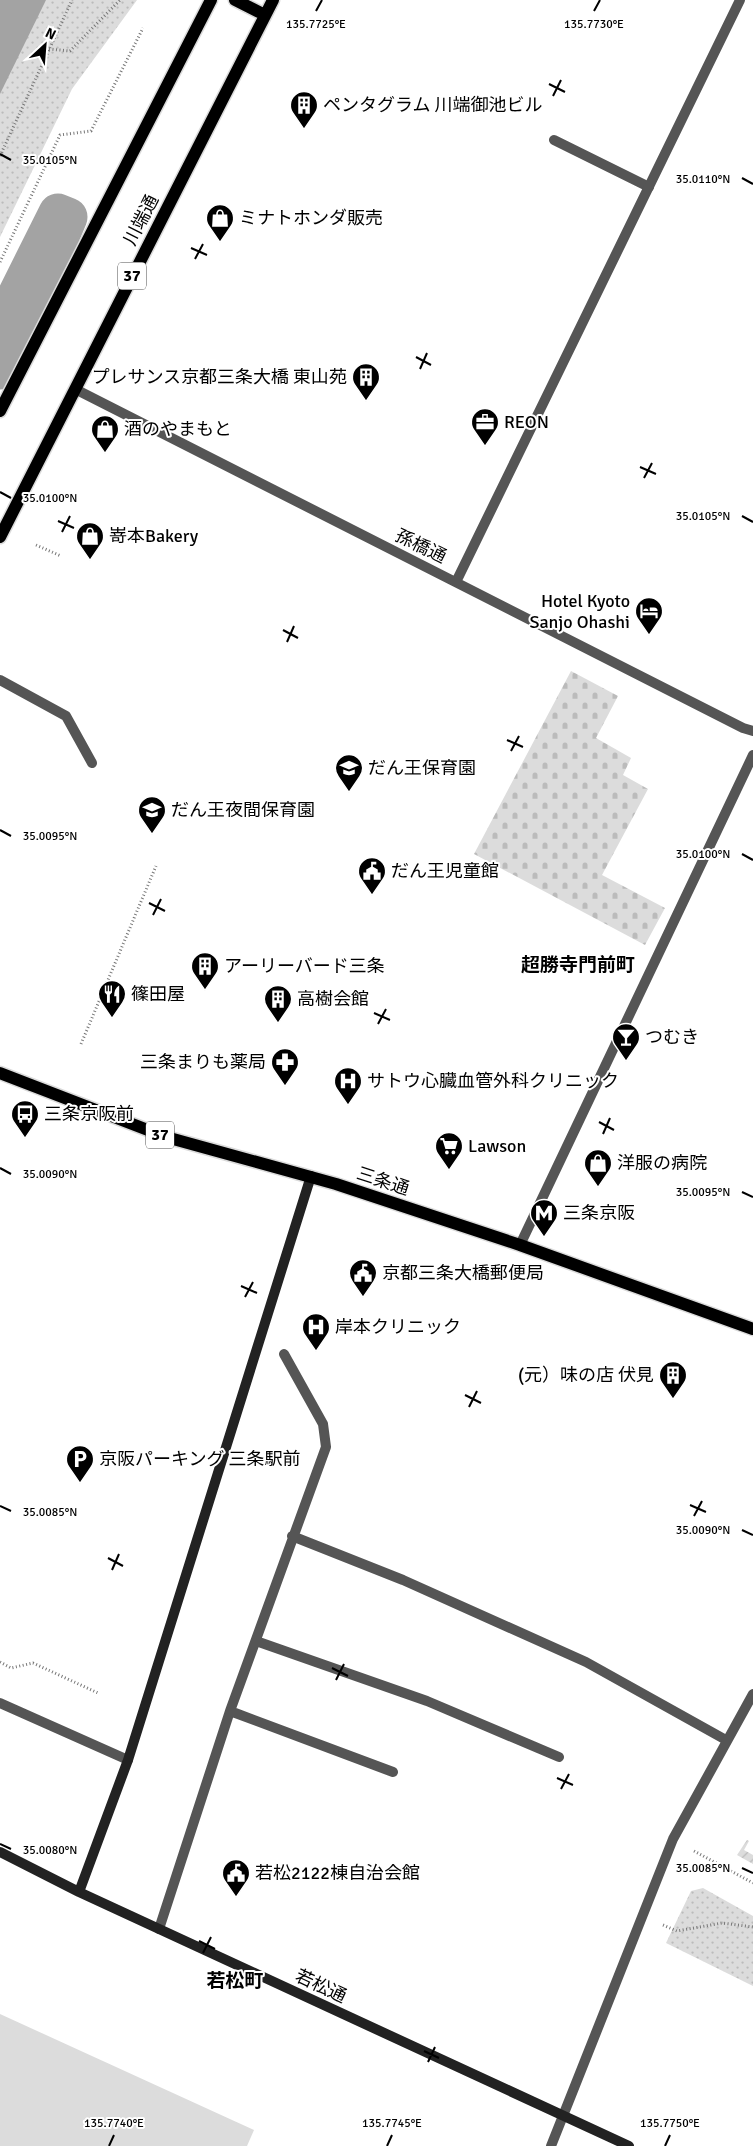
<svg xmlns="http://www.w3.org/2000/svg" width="753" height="2146" font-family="Signika,'Noto Sans JP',sans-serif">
  <defs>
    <pattern id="grass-dots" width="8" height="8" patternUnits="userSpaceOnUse" patternTransform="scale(1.25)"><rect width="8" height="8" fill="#dcdcdc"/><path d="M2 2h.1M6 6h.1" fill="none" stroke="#bbb" stroke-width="1.8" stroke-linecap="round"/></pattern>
    <pattern id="cemetery-stones" width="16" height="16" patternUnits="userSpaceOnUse" patternTransform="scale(1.25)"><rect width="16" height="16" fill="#dcdcdc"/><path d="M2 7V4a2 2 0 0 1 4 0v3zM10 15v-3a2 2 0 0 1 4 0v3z" fill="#bbb"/></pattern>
    <pattern id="garden-furrows" width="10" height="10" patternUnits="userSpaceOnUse" patternTransform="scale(1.25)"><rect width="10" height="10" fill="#dcdcdc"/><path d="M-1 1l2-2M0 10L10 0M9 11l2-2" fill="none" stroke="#bbb"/></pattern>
  </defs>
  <rect width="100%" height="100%" fill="#fff"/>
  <path fill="url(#grass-dots)" d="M0 0H137L72 89 0 237Z
    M703 1888 753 1916V1986L666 1943 691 1891Z"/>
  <path fill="url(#cemetery-stones)" d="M571 671 618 696 596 738 631 758 623 775 648 789 602 875 665 908 645 945 474 854Z"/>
  <path fill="url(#garden-furrows)" d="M747 1840 749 1841 744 1850 753 1855V1864L737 1855Z"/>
  <path fill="#dcdcdc" d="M0 2014 254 2130 247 2146H0Z"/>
  <path fill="#a3a3a3" d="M0 0H46L0 94Z"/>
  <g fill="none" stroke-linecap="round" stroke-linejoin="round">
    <path stroke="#a3a3a3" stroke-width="39" d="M0 329 58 213 68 217 28 314 0 370"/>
    <g stroke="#dbdbdb" stroke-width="15">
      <path id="primary" d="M235 0 265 15
        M0 411 211 0
        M0 537 273 0
        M0 1073 166 1137 336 1184 520 1245 753 1329"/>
    </g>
    <path stroke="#777" stroke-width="3" stroke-dasharray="1 2.5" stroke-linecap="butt" d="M49 49 70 51 120 0
      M0 156 72 0
      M0 262 60 135 91 131 143 28
      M36 545 61 556
      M81 1044 156 866
      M0 1662 11 1668 33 1663 98 1693
      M694 1851 753 1883
      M663 1925 677 1931 722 1923 753 1927"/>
    <path stroke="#555" stroke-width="10" d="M554 140 649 187
      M0 680 66 716 92 763
      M292 1536 403 1580 586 1662 726 1740
      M256 1641 427 1701 559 1757
      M0 1703 128 1760
      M230 1711 393 1772
      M159 1929 230 1711 326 1447 323 1424 284 1354"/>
    <path stroke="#555" stroke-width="10" d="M75 389 743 728 753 731
      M456 582 740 0
      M520 1245 753 755
      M551 2146 673 1839 753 1694"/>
    <path stroke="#222" stroke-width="10" d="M0 1852 79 1892 629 2146
      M79 1892 128 1760 311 1176"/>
    <use href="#primary" stroke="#000" stroke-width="12"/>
  </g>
  <path fill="none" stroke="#000" stroke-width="2" d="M316 11 322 0M594 11 600 0M549 84 565 92M553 96 561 80M0 154 11 160M742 178 753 184M191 248 207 255M195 259 203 244M416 357 431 365M420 369 427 353M640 467 656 474M644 478 652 463M0 492 11 498M742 516 753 522M58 521 74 528M62 532 70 516M283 630 298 638M287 642 294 626M507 740 523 747M511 751 519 736M0 830 11 836M742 854 753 860M149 903 165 911M153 915 161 899M374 1013 390 1020M378 1024 386 1009M599 1122 614 1130M603 1134 610 1118M0 1168 11 1174M742 1192 753 1197M241 1286 257 1293M245 1297 253 1282M465 1395 481 1403M469 1407 477 1391M690 1505 706 1512M0 1506 11 1511M694 1516 702 1501M742 1530 753 1535M108 1558 123 1566M112 1570 119 1554M332 1668 348 1676M336 1680 344 1664M557 1778 573 1785M561 1789 569 1774M0 1844 11 1849M742 1868 753 1873M199 1941 215 1949M203 1953 211 1937M424 2051 439 2058M428 2062 435 2047M109 2146 114 2135M387 2146 392 2135M665 2146 670 2135"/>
  <defs>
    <g id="building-pin" transform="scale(1.4375)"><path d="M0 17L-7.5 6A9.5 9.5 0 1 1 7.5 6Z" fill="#000" stroke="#fff"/><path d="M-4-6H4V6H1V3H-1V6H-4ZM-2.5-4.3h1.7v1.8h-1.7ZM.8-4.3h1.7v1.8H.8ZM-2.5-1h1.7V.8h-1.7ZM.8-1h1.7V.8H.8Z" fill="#fff"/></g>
    <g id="shop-pin" transform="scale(1.4375)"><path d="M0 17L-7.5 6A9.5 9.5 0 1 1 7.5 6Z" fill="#000" stroke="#fff"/><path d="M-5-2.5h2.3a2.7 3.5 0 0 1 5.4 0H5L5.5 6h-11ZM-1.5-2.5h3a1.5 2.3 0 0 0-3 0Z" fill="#fff"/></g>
    <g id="office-pin" transform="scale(1.4375)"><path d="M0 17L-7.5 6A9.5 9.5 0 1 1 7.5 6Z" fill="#000" stroke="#fff"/><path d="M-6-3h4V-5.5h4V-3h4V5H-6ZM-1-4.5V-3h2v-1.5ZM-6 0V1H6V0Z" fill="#fff"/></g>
    <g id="hotel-pin" transform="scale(1.4375)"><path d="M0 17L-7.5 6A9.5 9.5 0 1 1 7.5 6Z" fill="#000" stroke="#fff"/><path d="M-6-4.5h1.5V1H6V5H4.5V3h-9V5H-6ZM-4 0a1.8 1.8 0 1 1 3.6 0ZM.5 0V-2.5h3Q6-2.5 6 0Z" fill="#fff"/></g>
    <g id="school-pin" transform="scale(1.4375)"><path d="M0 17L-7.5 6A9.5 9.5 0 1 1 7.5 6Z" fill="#000" stroke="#fff"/><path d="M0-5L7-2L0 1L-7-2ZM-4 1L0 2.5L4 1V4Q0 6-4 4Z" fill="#fff"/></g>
    <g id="civic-pin" transform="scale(1.4375)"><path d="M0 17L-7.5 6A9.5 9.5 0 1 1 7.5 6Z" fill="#000" stroke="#fff"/><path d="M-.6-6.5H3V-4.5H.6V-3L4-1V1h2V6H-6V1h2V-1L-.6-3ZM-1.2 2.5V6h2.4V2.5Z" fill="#fff"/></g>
    <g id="restaurant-pin" transform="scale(1.4375)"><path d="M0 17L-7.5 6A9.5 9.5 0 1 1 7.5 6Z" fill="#000" stroke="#fff"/><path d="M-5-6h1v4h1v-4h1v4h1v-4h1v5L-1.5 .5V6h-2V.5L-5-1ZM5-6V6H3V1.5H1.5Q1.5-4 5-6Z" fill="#fff"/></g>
    <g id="bar-pin" transform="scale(1.4375)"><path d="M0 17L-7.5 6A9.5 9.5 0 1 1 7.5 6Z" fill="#000" stroke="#fff"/><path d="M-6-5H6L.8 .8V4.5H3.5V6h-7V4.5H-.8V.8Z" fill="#fff"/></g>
    <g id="pharmacy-pin" transform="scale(1.4375)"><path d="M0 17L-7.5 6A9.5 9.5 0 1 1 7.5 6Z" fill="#000" stroke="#fff"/><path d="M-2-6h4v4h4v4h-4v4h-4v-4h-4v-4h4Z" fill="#fff"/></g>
    <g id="hospital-pin" transform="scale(1.4375)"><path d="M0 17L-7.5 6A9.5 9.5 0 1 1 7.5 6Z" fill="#000" stroke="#fff"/><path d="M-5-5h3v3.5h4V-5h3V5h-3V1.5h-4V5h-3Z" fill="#fff"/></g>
    <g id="bus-pin" transform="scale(1.4375)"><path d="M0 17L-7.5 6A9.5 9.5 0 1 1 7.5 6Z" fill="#000" stroke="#fff"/><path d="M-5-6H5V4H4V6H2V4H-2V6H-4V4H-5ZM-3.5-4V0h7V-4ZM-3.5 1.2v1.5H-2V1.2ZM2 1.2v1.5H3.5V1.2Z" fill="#fff"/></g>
    <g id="supermarket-pin" transform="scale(1.4375)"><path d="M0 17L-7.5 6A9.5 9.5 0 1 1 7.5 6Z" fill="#000" stroke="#fff"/><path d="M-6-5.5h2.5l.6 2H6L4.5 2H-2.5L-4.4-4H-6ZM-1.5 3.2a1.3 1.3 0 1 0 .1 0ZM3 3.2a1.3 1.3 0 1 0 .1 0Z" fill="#fff"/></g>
    <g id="metro-pin" transform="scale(1.4375)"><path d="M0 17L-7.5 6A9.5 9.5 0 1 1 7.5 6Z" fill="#000" stroke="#fff"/><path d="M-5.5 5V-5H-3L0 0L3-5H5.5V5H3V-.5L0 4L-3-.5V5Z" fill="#fff"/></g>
    <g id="parking-pin" transform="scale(1.4375)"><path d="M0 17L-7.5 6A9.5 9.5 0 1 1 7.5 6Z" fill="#000" stroke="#fff"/><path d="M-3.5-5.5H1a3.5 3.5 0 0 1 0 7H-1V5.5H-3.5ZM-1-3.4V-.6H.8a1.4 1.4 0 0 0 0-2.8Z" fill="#fff"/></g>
  </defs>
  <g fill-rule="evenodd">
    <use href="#building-pin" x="304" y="105"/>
    <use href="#shop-pin" x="220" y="218"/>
    <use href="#building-pin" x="366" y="377"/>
    <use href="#office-pin" x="485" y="422"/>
    <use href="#shop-pin" x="105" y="429"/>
    <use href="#shop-pin" x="90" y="536"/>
    <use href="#hotel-pin" x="649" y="611"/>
    <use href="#school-pin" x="349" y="768"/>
    <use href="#school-pin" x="152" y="810"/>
    <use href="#civic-pin" x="372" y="871"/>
    <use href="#building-pin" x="205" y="966"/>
    <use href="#restaurant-pin" x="112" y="994"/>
    <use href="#building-pin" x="278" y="999"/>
    <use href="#bar-pin" x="626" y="1037"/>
    <use href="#pharmacy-pin" x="285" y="1062"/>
    <use href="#hospital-pin" x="348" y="1081"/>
    <use href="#bus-pin" x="25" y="1114"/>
    <use href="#supermarket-pin" x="449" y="1146"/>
    <use href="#shop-pin" x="598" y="1163"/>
    <use href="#metro-pin" x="544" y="1213"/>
    <use href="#civic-pin" x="363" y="1273"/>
    <use href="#hospital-pin" x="316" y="1327"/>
    <use href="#building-pin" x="673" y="1375"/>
    <use href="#parking-pin" x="80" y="1459"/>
    <use href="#civic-pin" x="236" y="1873"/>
  </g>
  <g text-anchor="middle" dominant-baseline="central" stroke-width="4" stroke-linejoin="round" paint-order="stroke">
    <g fill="#fff" stroke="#4c4c4c" stroke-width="1">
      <rect x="118" y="262.5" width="28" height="27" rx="4"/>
      <rect x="146" y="1121.5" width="28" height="27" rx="4"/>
    </g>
    <g font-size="16" font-weight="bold" fill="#000">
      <text x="132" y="276">37</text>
      <text x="160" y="1135">37</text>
    </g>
    <g font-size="18" fill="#000" stroke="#fff" text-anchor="start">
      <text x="323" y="105">ペンタグラム 川端御池ビル</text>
      <text x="239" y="218">ミナトホンダ販売</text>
      <text x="347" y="377" text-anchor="end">プレサンス京都三条大橋 東山苑</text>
      <text x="504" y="422">REON</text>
      <text x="124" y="429">酒のやまもと</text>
      <text x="109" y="536">嵜本Bakery</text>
      <text x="630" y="601" text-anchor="end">Hotel Kyoto<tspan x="630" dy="21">Sanjo Ohashi</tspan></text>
      <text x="368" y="768">だん王保育園</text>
      <text x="171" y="810">だん王夜間保育園</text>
      <text x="391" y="871">だん王児童館</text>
      <text x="224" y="966">アーリーバード三条</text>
      <text x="131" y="994">篠田屋</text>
      <text x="297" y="999">高樹会館</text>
      <text x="645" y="1037">つむき</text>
      <text x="266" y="1062" text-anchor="end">三条まりも薬局</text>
      <text x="367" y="1081">サトウ心臓血管外科クリニック</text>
      <text x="44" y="1114">三条京阪前</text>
      <text x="468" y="1146">Lawson</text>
      <text x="617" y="1163">洋服の病院</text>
      <text x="563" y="1213">三条京阪</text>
      <text x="382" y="1273">京都三条大橋郵便局</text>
      <text x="335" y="1327">岸本クリニック</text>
      <text x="654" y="1375" text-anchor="end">(元）味の店 伏見</text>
      <text x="99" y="1459">京阪パーキング 三条駅前</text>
      <text x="255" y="1873">若松2122棟自治会館</text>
    </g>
    <g font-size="18" fill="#000" stroke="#fff">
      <text transform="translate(141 220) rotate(-63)">川端通</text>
      <text transform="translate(421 546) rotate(26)">孫橋通</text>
      <text transform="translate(383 1181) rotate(18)">三条通</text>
      <text transform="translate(321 1986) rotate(25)">若松通</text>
    </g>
    <g font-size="19" font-weight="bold" fill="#000" stroke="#fff">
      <text x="578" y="965">超勝寺門前町</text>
      <text x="235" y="1981">若松町</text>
    </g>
  </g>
  <g font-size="12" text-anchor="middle" fill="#000" stroke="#fff" stroke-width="4" stroke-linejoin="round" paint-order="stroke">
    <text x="316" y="28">135.7725°E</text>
    <text x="594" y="28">135.7730°E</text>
    <text x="50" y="164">35.0105°N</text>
    <text x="703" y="183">35.0110°N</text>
    <text x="50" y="502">35.0100°N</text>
    <text x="703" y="520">35.0105°N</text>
    <text x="50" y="840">35.0095°N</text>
    <text x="703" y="858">35.0100°N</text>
    <text x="50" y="1178">35.0090°N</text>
    <text x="703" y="1196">35.0095°N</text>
    <text x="50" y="1516">35.0085°N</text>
    <text x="703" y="1534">35.0090°N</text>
    <text x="50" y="1854">35.0080°N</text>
    <text x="703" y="1872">35.0085°N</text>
    <text x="114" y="2127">135.7740°E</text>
    <text x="392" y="2127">135.7745°E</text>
    <text x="670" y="2127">135.7750°E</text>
  </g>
  <g transform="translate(45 45) rotate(26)" stroke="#ffffff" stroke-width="4" paint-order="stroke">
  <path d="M0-4L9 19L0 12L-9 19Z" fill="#000000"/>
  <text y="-8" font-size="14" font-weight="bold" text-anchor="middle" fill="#000000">N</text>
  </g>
</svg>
